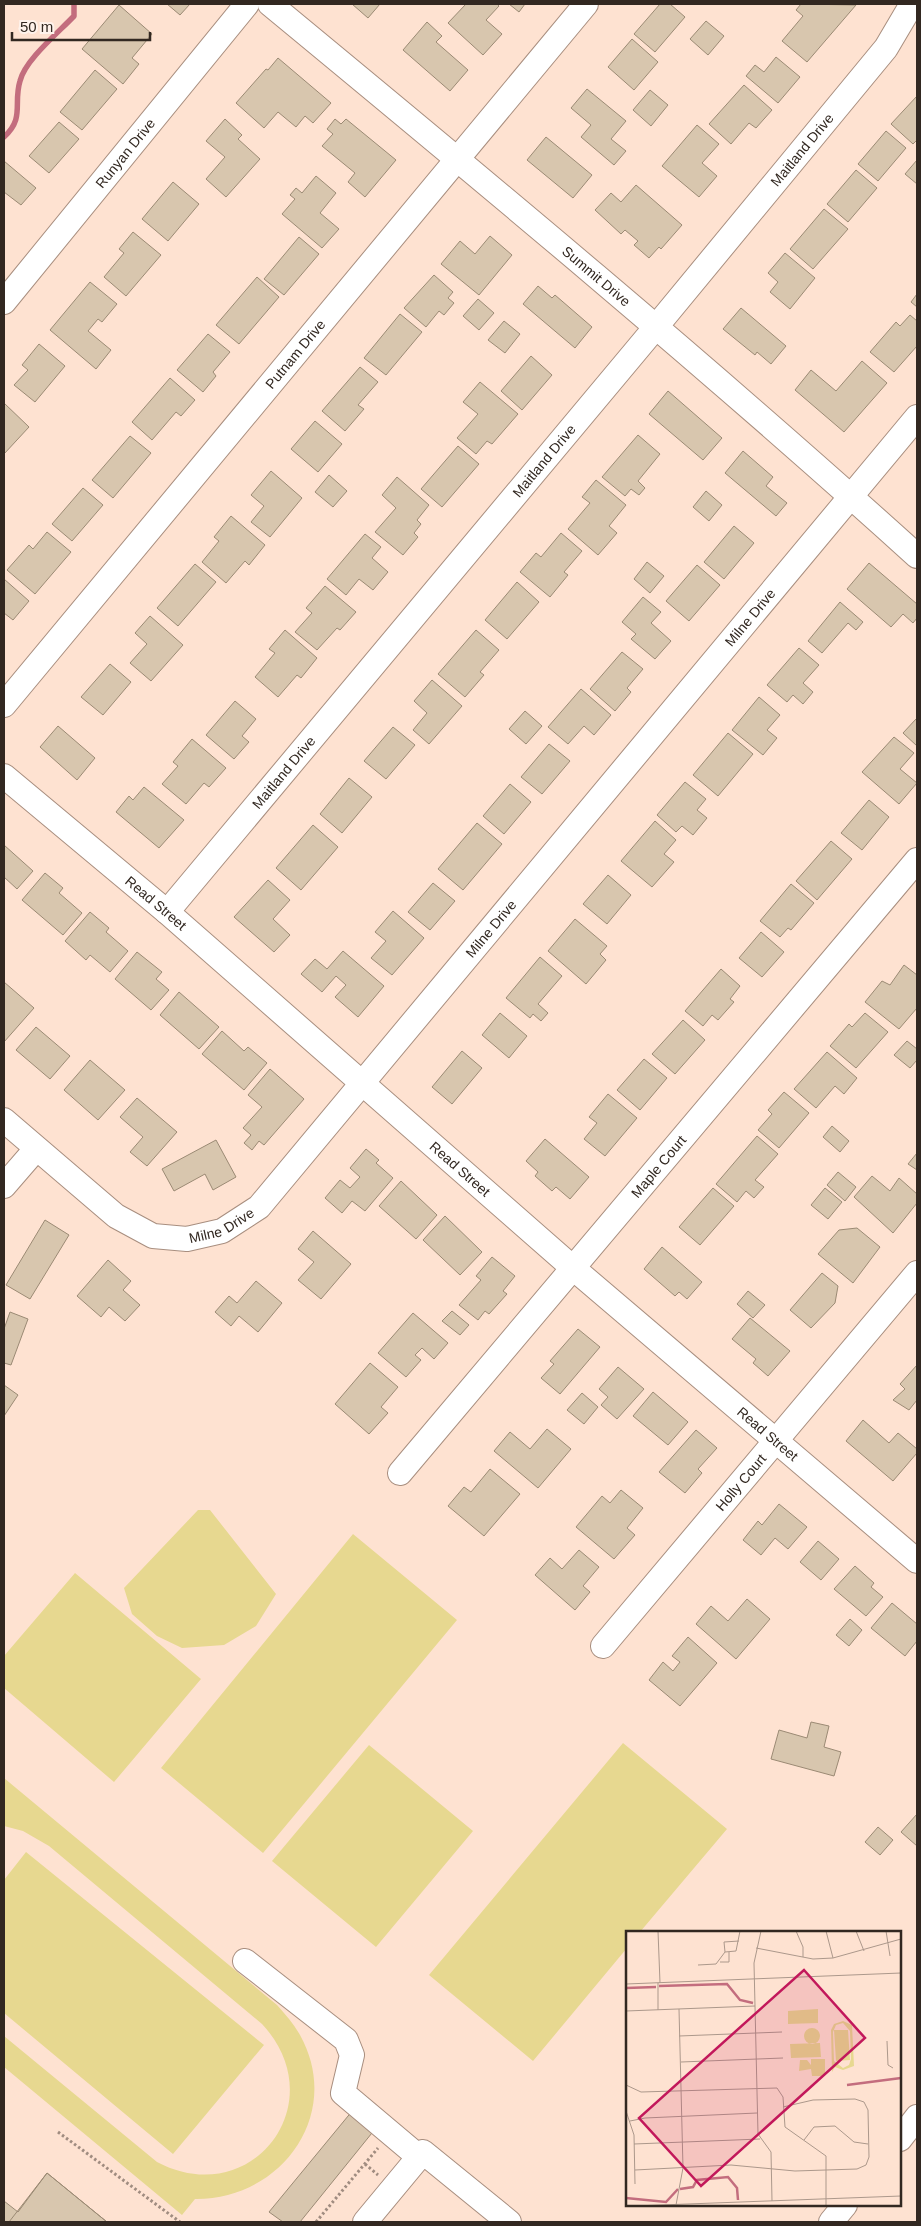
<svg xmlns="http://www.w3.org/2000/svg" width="921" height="2226" font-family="Arial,sans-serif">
  <rect width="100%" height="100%" fill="#fee2d1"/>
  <path fill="#e7d890" d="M198 1510H210L276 1594 256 1626 224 1645 182 1648 157 1636 132 1614 124 1588Z
    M353 1534 457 1620 263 1853 161 1768Z
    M75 1573 201 1679 114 1782 4 1688V1656Z
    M623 1743 727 1829 640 1932H627V1948L533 2061 429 1975Z
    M369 1745 473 1831 376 1947 272 1861Z
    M4 1778 277 2005C285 2014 294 2024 300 2035 344 2114 281 2200 195 2199L182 2215 4 2067V2036L157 2162C252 2212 335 2102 262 2024L49 1846 23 1831 4 1826Z
    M26 1852 264 2045 173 2154 4 2013V1880Z"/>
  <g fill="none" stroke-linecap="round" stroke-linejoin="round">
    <path stroke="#c36d7e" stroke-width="5.5" d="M4 137C25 118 13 104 20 81 25 60 59 32 74 16V4"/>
  </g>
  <path fill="#d8c6ae" stroke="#9b8a74" d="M167 4H190L180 15Z
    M352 4H380L368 18Z
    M466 4H497L499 6 486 20 502 34 483 55 448 23Z
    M509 4H525L519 12Z
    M660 4H670L685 17 655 52 634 34Z
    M801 4 856 5 807 62 782 41 803 16 796 10Z
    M119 5 152 34 132 58 139 64 123 84 82 49Z
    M706 21 724 36 708 55 690 39Z
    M427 22 442 36 436 42 468 70 450 91 403 50Z
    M632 39 658 62 634 90 608 67Z
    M776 57 800 77 778 103 746 76 755 65 764 72Z
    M278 58 331 103 313 123 305 116 296 127 278 112 264 128 236 103 266 69 268 70Z
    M95 70 117 89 82 130 60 112Z
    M744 85 772 110 756 128 749 123 731 144 709 124Z
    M587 89 626 121 611 139 626 151 614 165 581 137 591 125 571 108Z
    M650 90 668 105 651 126 633 110Z
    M917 96V140L913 144 891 124Z
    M225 119 242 135 238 139 260 159 226 197 206 179 225 157 206 141Z
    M335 119 341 124 346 119 396 160 365 197 348 182 355 173 322 146 333 134 327 129Z
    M59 122 79 139 49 173 29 156Z
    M697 125 719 144 702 163 717 176 699 197 662 166Z
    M886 131 906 148 878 181 858 164Z
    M546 137 592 175 573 198 527 160Z
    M917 160V184L905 174Z
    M4 161 36 188 21 205 4 192Z
    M856 170 877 188 848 222 827 204Z
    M316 176 336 193 320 213 339 229 322 248 282 214 295 199 290 195 296 188 302 193Z
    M173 182 199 204 168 241 142 219Z
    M636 185 682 225 661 249 659 247 649 258 634 245 638 241 625 230 621 234 595 210 611 193 621 202Z
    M824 209 848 229 813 269 790 249Z
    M133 232 161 255 126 296 104 277 124 253 119 249Z
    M490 236 512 255 479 295 441 264 460 241 475 254Z
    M299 237 319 254 284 295 264 279Z
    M785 253 815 278 790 309 770 292 778 282 768 273Z
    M434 275 453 292 448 298 454 303 444 315 439 311 426 327 404 308Z
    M257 277 279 297 239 344 216 325Z
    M90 282 117 304 102 322 98 319 88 331 111 350 96 369 50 330Z
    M538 286 552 298 555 295 592 327 575 348 523 304Z
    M917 294V307L911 302Z
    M478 299 494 313 479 330 463 316Z
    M741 308 786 346 771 364 757 352 755 355 723 329Z
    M400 314 422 332 386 375 364 358Z
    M910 315 917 321V346L894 372 870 352 896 322 900 326Z
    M504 321 520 334 505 353 488 340Z
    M208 334 230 352 213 372 216 376 203 392 177 370Z
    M39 344 65 366 35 402 14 385 28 370 22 365Z
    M531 356 552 375 522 410 501 391Z
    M862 361 887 383 844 432 795 390 811 370 836 391Z
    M360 367 378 382 358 405 364 409 345 431 322 411Z
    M170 378 195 400 181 416 176 412 152 440 132 422Z
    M480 382 518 414 492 444 487 441 476 454 457 438 478 414 463 402Z
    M668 391 722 438 703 460 649 414Z
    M4 403 29 427 4 454Z
    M315 421 342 444 318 472 291 449Z
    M638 435 660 454 638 481 645 488 639 495 631 489 625 496 602 477Z
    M130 436 151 453 113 498 92 480Z
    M458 446 479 464 442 507 421 489Z
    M743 451 773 477 766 486 787 503 776 516 725 473Z
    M271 471 302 498 270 537 251 522 264 506 251 495Z
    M329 475 347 491 333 507 315 492Z
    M397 477 429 505 417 520 421 524 414 533 418 537 403 555 375 532 396 508 382 495Z
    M596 480 626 505 609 526 617 533 598 555 568 529 590 503 582 497Z
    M83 488 103 505 72 541 52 524Z
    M706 491 722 505 709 521 693 507Z
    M231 516 265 545 249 565 245 561 226 583 202 562 219 541 214 537Z
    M734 526 754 543 724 579 704 562Z
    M47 532 71 552 35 594 7 570 29 545 33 549Z
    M561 533 582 551 564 572 568 575 550 597 520 572 536 553 541 557Z
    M365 534 381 547 372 558 388 572 373 590 359 579 346 595 327 579Z
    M647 562 664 576 650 593 634 579Z
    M869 563 917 604V618L913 623 903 614 891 627 847 589Z
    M195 564 216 582 178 626 157 608Z
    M697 565 720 585 689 621 666 601Z
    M4 579 29 601 13 620 4 613Z
    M517 582 539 602 507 639 485 620Z
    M325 586 356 612 340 630 337 628 317 650 295 632 312 613 306 608Z
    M643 597 661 612 651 623 671 641 655 659 631 639 636 634 622 622Z
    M840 602 863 622 856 630 848 623 822 653 808 641Z
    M150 616 183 645 151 681 130 663 147 644 135 633Z
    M285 630 317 658 301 678 297 675 278 697 255 677 275 653 269 649Z
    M476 630 499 650 480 672 484 675 465 697 438 674Z
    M799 648 819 665 803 683 813 692 803 704 793 695 787 702 767 685Z
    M622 652 643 669 627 688 631 692 615 711 590 689Z
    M110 664 131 682 103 715 81 697Z
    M432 680 462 706 429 744 413 730 427 713 414 701Z
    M581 689 611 715 594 735 584 726 568 744 548 727Z
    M759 697 780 715 767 730 777 738 763 755 732 730Z
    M235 701 256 719 242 736 249 742 234 759 206 735Z
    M525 711 542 726 526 744 509 729Z
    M916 719 917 720V746L903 733Z
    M58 726 95 758 77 780 40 747Z
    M393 727 415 745 386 779 364 761Z
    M728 733 753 754 718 796 693 775Z
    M894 737 914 753 900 769 917 783 899 804 862 772Z
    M192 739 226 768 209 787 204 783 186 804 162 784 178 766 173 762Z
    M549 744 570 761 542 794 521 777Z
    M349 778 372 797 342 833 320 814Z
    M685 782 706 799 697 810 707 818 693 835 682 826 676 832 657 815Z
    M510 784 531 802 504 834 483 816Z
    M144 787 184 820 159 848 116 812 129 796 133 800Z
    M869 800 889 817 862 850 841 833Z
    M655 821 676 840 664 854 674 862 652 887 621 861Z
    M477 823 502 844 463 890 438 869Z
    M313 825 338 847 301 890 276 868Z
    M831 841 852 859 817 900 796 881Z
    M4 845 33 871 17 889 4 877Z
    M45 873 63 888 59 893 82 913 63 935 22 900Z
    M608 875 631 895 607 924 583 904Z
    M268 880 290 900 273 919 290 935 274 952 234 917Z
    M433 883 455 901 430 930 408 912Z
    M791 884 814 903 791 930 788 928 780 937 760 921Z
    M393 911 424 938 392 975 371 958 386 941 375 932Z
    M90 912 109 928 106 932 128 951 110 972 90 955 86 960 65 941Z
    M575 919 607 946 600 954 606 960 586 984 548 951Z
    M761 932 784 952 762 977 739 958Z
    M343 951 384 986 358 1017 335 997 346 985 336 976 322 992 301 974 315 959 327 969Z
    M137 952 162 972 156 979 169 990 151 1010 115 979Z
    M540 957 562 976 538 1004 548 1013 541 1021 533 1014 530 1018 506 998Z
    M904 965 917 975V1008L899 1029 865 1002 882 981 890 985Z
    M721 969 740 986 730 999 734 1002 718 1020 712 1015 703 1026 685 1011Z
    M4 982 34 1008 4 1042Z
    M179 992 219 1027 199 1049 160 1015Z
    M500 1013 527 1036 509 1058 482 1035Z
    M865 1013 888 1032 856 1068 830 1046 849 1024 852 1027Z
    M683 1020 705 1040 675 1074 652 1054Z
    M36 1027 70 1056 50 1079 16 1050Z
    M222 1031 244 1051 248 1047 267 1063 244 1090 202 1054Z
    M907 1041 917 1049V1060L910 1068 894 1055Z
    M462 1051 482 1068 452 1104 432 1087Z
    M827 1052 857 1078 844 1094 835 1086 816 1108 794 1089Z
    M644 1059 667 1078 640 1110 617 1090Z
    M90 1060 125 1090 98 1120 64 1090Z
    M270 1069 304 1099 264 1145 259 1141 252 1150 244 1143 251 1135 243 1128 262 1107 248 1095Z
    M784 1092 809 1113 779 1148 758 1130 772 1114 768 1110Z
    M608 1094 637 1118 605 1156 584 1139 597 1123 589 1117Z
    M137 1098 177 1132 147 1166 130 1152 143 1137 120 1117Z
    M832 1126 849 1141 840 1152 823 1137Z
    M757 1136 778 1154 755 1180 764 1187 754 1198 746 1191 737 1202 716 1184Z
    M545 1139 589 1177 570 1199 556 1187 552 1191 535 1176 538 1172 526 1161Z
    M216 1140 236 1177 213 1190 205 1174 174 1191 162 1169Z
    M366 1149 379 1160 376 1163 393 1178 365 1211 352 1201 342 1213 325 1198 340 1180 350 1188 360 1177 350 1168Z
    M917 1153V1170L908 1164Z
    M838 1172 856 1187 845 1201 827 1185Z
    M872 1176 890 1191 899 1178 917 1194V1203L893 1233 854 1197Z
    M401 1181 437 1215 416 1239 379 1206Z
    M713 1188 734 1206 700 1245 679 1227Z
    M825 1188 842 1202 828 1219 811 1205Z
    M445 1216 482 1252 460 1275 423 1240Z
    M45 1220 69 1235 30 1299 6 1285Z
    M857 1228 880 1247 853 1283 818 1254 839 1230Z
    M313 1231 351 1264 321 1299 298 1280 314 1262 298 1249Z
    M662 1247 702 1282 687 1299 679 1292 675 1296 644 1269Z
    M492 1257 515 1276 503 1291 507 1294 489 1314 485 1311 478 1320 459 1305 481 1280 476 1276Z
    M108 1260 131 1281 123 1290 140 1305 125 1321 109 1307 101 1317 77 1296Z
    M822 1273 838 1286 835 1303 811 1328 790 1310Z
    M256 1281 282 1303 258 1332 239 1316 231 1326 215 1312 229 1296 237 1303Z
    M748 1291 765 1305 753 1318 737 1304Z
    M452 1311 469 1325 460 1335 442 1321Z
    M10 1312 28 1319 11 1365 4 1363V1329Z
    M413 1313 448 1343 434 1359 422 1348 415 1355 421 1360 406 1377 378 1353Z
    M750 1318 790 1351 768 1376 753 1363 756 1359 732 1339Z
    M578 1329 600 1347 560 1394 541 1378 554 1364 550 1361Z
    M370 1363 398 1387 381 1407 388 1413 369 1434 335 1404Z
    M917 1365V1400L909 1410 893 1400 905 1389 900 1384Z
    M618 1367 644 1389 617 1419 601 1405 608 1397 599 1389Z
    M4 1385 18 1395 4 1416Z
    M653 1392 688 1422 668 1445 633 1416Z
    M582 1393 598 1407 584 1424 567 1410Z
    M863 1420 889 1443 898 1433 917 1449V1453L893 1481 846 1441Z
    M547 1429 571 1449 538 1488 494 1451 510 1432 530 1449Z
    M696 1430 717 1448 698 1469 702 1473 685 1493 659 1472Z
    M490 1469 520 1494 484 1536 448 1506 464 1487 471 1492Z
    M621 1490 643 1508 627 1528 635 1535 614 1559 576 1527 602 1496 610 1503Z
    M779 1504 807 1527 788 1549 775 1538 761 1555 743 1540 758 1521 762 1525Z
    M818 1541 839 1559 821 1580 800 1562Z
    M579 1550 599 1567 583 1586 590 1592 575 1610 535 1575 550 1558 562 1569Z
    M855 1566 874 1583 871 1587 883 1597 866 1616 834 1589Z
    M747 1599 770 1619 736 1659 696 1624 711 1606 728 1621Z
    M892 1603 917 1624V1641L905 1656 871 1628Z
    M850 1619 862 1630 849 1646 836 1635Z
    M688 1637 717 1663 680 1706 649 1680 663 1662 673 1671 680 1662 672 1656Z
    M811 1722 829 1726 824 1747 841 1752 834 1776 771 1759 779 1730 807 1738Z
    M917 1814V1846L901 1832Z
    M878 1827 893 1840 880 1855 865 1842Z
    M353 2110 376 2128 300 2222H283L269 2212Z
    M47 2173 107 2222H4V2201L18 2212Z
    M47 2173 107 2222H9Z"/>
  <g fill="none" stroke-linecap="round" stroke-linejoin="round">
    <g stroke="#a88e7f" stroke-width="26">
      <g id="minor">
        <path id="s1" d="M270 4C488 184 707 366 917 556"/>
        <path id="s2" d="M4 302 247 4"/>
        <path id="s3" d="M4 705 586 4"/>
        <path id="s4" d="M4 776 167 912 573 1268 917 1561"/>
        <path id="s5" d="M167 912 655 328 886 48 912 4"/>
        <path id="s6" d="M4 1120 116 1216 153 1236 187 1239 222 1231 259 1207 917 417"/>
        <path d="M4 1186 36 1149"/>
        <path id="s7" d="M400 1473 917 860"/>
        <path id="s8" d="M603 1646 917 1273"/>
        <path d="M245 1961 346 2040 352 2055 343 2093 419 2157"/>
        <path d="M900 2139 917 2117"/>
        <path d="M365 2222 423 2152 509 2222"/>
        <path d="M831 2222 845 2205"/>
      </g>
    </g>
    <path stroke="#a08c80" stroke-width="3" stroke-dasharray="2.5 2.5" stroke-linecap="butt" d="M58 2132 180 2222
      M365 2164 378 2175
      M316 2222 378 2148"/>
    <use href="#minor" stroke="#fff" stroke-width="24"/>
  </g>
  <g text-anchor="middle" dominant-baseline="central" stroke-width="5" stroke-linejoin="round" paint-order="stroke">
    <g font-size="14" fill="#322821" stroke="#fff3ec">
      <text stroke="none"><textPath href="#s5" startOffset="992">Maitland Drive</textPath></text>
      <text stroke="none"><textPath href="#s2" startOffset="192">Runyan Drive</textPath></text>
      <text stroke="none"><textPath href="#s1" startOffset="425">Summit Drive</textPath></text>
      <text stroke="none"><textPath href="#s3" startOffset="456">Putnam Drive</textPath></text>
      <text stroke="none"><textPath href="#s5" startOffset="588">Maitland Drive</textPath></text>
      <text stroke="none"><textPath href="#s6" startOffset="1071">Milne Drive</textPath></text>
      <text stroke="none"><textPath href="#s5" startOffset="182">Maitland Drive</textPath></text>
      <text stroke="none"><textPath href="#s4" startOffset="198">Read Street</textPath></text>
      <text stroke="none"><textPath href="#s6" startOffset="666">Milne Drive</textPath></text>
      <text stroke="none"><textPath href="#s7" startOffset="401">Maple Court</textPath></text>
      <text stroke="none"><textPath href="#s4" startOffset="602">Read Street</textPath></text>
      <text stroke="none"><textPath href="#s6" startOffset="261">Milne Drive</textPath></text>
      <text stroke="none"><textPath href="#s4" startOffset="1008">Read Street</textPath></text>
      <text stroke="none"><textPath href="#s8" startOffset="214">Holly Court</textPath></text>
    </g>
  </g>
  <g transform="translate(626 1931)">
    <rect width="275" height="275" fill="#fee2d1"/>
    <path d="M192 78V92L162 93V80ZM217 90 226 94 228 135 217 139 209 136 206 141 205 99 208 93ZM217 92 224 100 225 128 223 134 217 137 208 130 207 101 210 94ZM178 105a8 8 0 1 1 16 0a8 8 0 1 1-16 0ZM208 99H222L224 129 210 130ZM194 112 195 126 165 127 164 113ZM185 128H199V145H186L185 138 173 140 174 129H181L185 134Z" fill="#e7d890" fill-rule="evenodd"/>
    <path fill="none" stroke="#c36d7e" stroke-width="2.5" d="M33 55 101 53 114 69 127 72M0 57 30 56M221 154 275 147M54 258 67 256 71 249 102 246 111 257 112 269M0 267 40 271 52 258"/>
    <path fill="none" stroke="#ac988b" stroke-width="1" d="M32 0 34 52M135 0 128 32 132 203 145 221 146 270M170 0 177 16V26M200 0 207 27M230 0 238 20M260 0 264 25M130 17 187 28 207 27 275 8M99 21 98 11 113 10M94 31H103V21M72 34 90 33 99 21 110 20 114 0M32 52V79M0 53 275 42M0 80 129 75M53 105 156 101M261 110 262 134 267 137M55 131 157 127M0 154 15 161 151 157 157 166 159 196 200 225V275M0 180 8 204 9 253M4 190 19 187 131 182M178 209 188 196 209 195 228 211 242 213M8 213 134 208M9 239 105 234 169 240 231 238 240 234 243 226 242 179 238 171 229 168 187 169 157 176M50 274 57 237 53 78M8 275 275 265"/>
    <path fill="#c2185b" fill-opacity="0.15" stroke="#c2185b" stroke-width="2.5" d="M178 39 239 107 75 255 13 187Z"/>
    <rect width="275" height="275" fill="none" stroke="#322821" stroke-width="2.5"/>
  </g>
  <rect width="921" height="2226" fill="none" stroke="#322821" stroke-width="10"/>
  <path d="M12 32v8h138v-8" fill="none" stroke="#322821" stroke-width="2.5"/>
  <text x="20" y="32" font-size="15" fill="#322821" stroke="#fff3ec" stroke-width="4" paint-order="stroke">50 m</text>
</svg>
